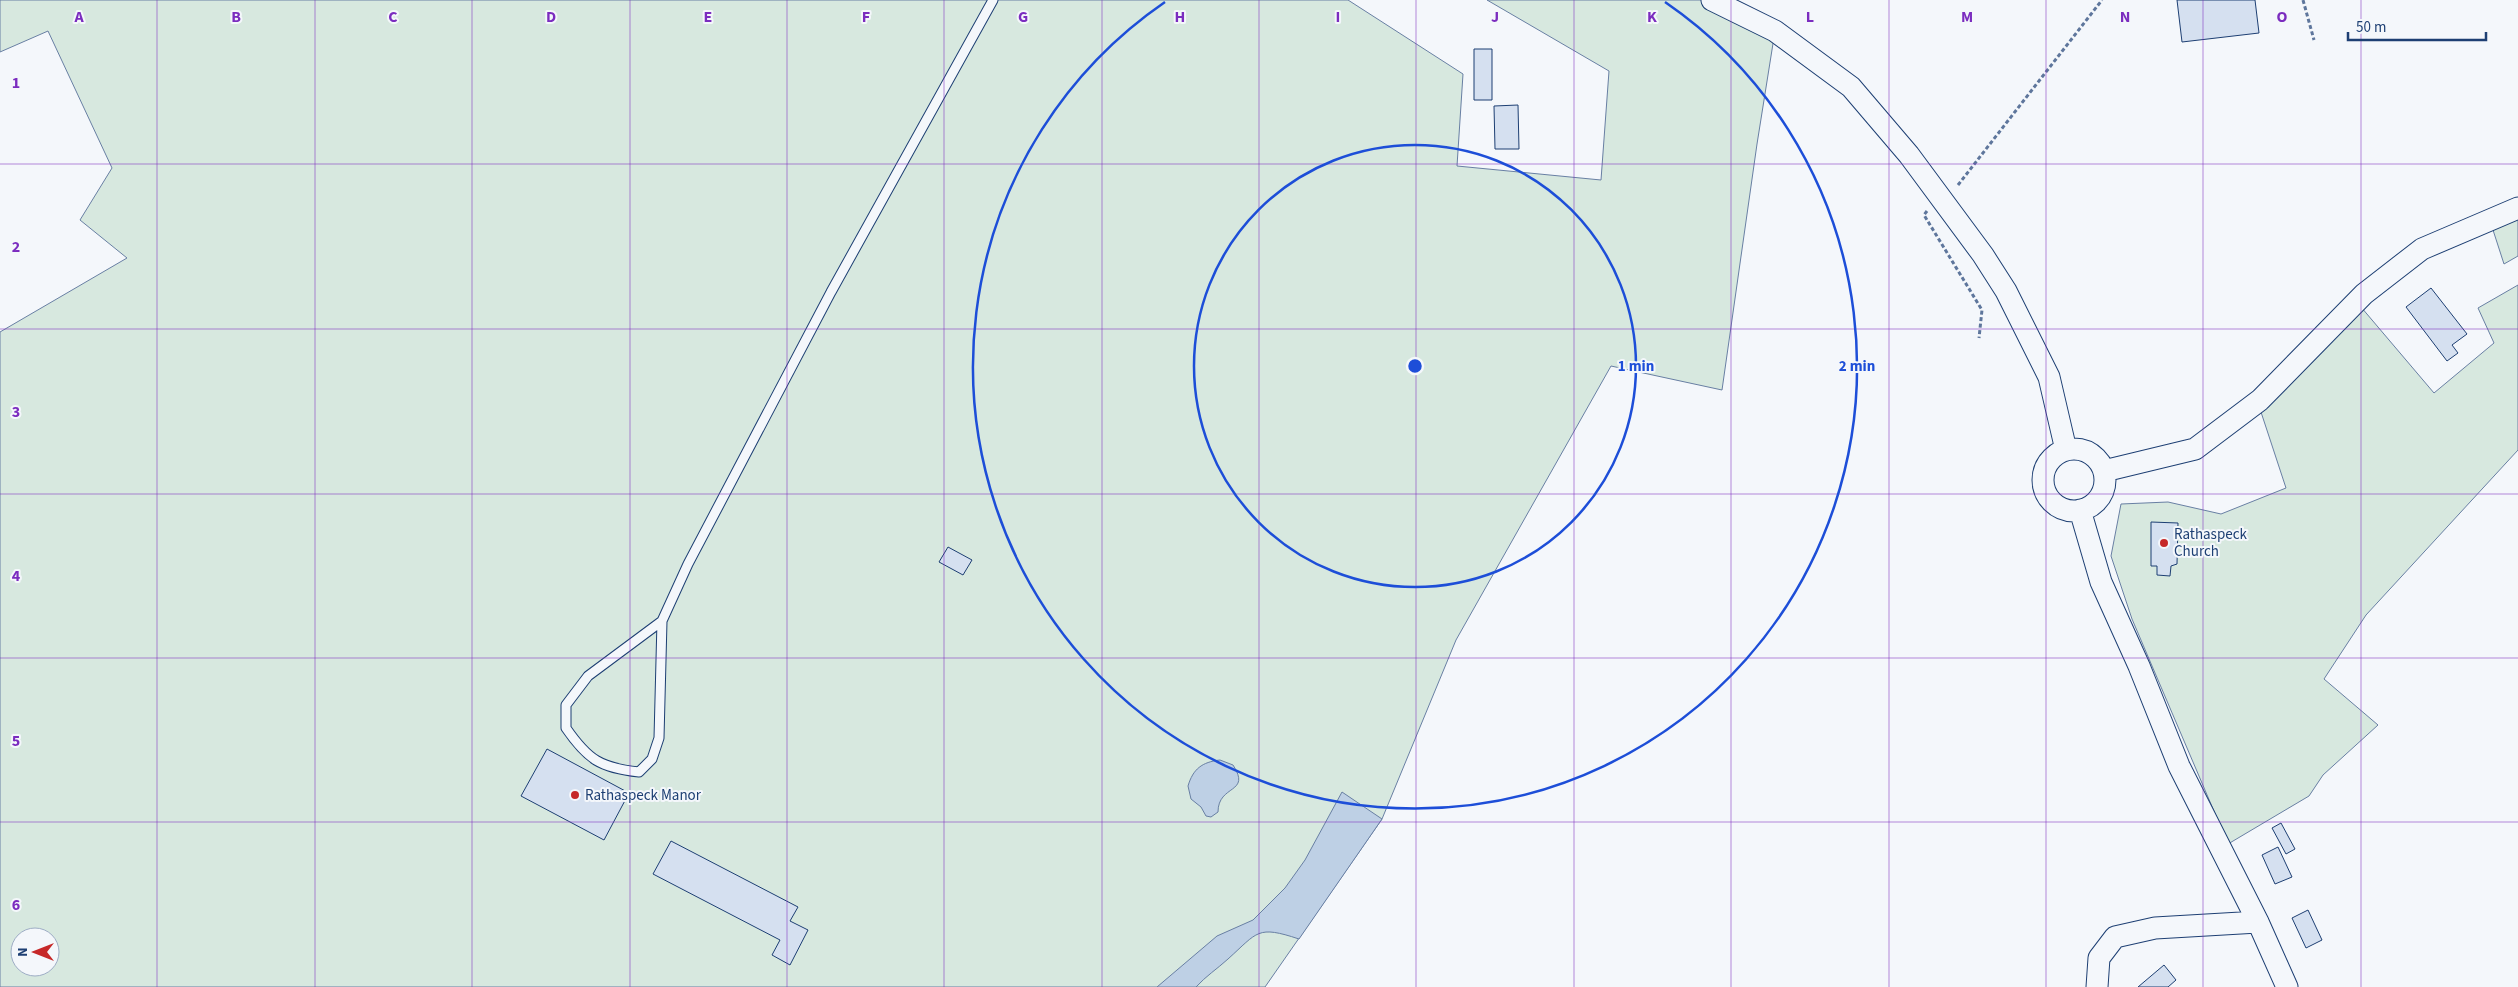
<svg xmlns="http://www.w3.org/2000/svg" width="2518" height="987" font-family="'Source Sans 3',sans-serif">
  <rect width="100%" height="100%" fill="#f4f7fb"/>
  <path fill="#d7e8df" stroke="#687fa3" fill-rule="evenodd" d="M0 0H1348L1463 74 1457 166 1601 180 1609 71 1487 0H1712L1775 31 1757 144 1722 390 1611 366 1456 640 1382 819 1265 987H0V332L127 258 80 220 112 168 48 31 0 52ZM20 937H50V967H20Z
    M2518 219V256L2504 264 2493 230Z
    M2518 285V450L2366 615 2324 679 2378 725 2323 775 2309 796 2228 844 2132 619 2111 556 2121 504 2168 502 2221 514 2286 488 2259 406 2361 307 2434 393 2494 343 2478 308Z"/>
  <path fill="#bed0e5" stroke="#687fa3" d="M1220 760 1233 765C1252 794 1218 784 1218 812L1211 817 1206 816 1201 807 1191 799 1188 786C1193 769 1202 762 1220 760Z
    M1342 792 1382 819 1299 939C1257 925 1258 932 1228 959 1217 969 1206 976 1196 987H1157L1217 936 1253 920 1285 888 1305 860Z"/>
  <path fill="#d5e0f0" stroke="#1d3f73" d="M2177 0H2255L2259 33 2182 42Z
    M1474 49H1492V100H1474Z
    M1518 105 1519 149H1495L1494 106Z
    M2431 288 2467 334 2452 345 2458 353 2447 361 2406 307Z
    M2151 522 2178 523 2177 564 2171 566 2170 576 2157 575V566H2151Z
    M948 547 972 560 963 575 939 562Z
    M547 749 629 793 604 840 521 796Z
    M2281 823 2295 849 2286 854 2272 828Z
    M671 841 798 907 790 921 808 930 790 965 772 955 780 940 653 874Z
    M2278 847 2292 877 2275 884 2262 855Z
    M2308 910 2322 940 2306 948 2292 918Z
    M2164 965 2176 980 2168 987H2138Z"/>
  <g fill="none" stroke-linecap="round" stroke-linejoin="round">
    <g stroke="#1d3f73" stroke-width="11">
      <path id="service" d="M662 621 588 676 566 705V728C588 760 601 768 639 772L652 759 659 738 662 621 688 564 831 292 993 0"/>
    </g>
    <g stroke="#1d3f73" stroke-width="23">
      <path id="tertiary" d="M1712 0 1775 31 1851 87 1909 155 1983 255 2006 291 2049 377 2066 450
        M2043 480a31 31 0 1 1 62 0a31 31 0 1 1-62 0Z
        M2104 471 2195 449 2260 400 2364 294 2422 249 2518 208
        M2080 510 2101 582 2139 666 2179 766 2258 922 2287 987
        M2097 987 2099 958 2115 937 2155 928 2258 922"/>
    </g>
    <path stroke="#5e769c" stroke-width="3" stroke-dasharray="4 2.5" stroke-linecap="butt" d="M2303 0 2314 40
      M1958 185 2102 0
      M1927 211 1924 215 1982 310 1979 338"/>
    <use href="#service" stroke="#f4f7fb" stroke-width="9"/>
    <use href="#tertiary" stroke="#f4f7fb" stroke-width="21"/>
  </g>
  <path fill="none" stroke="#7b2cbf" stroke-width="1" stroke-opacity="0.55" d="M157 0V987M315 0V987M472 0V987M630 0V987M787 0V987M944 0V987M1102 0V987M1259 0V987M1416 0V987M1574 0V987M1731 0V987M1889 0V987M2046 0V987M2203 0V987M2361 0V987M0 164H2518M0 329H2518M0 494H2518M0 658H2518M0 822H2518"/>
  <g fill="none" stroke="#1d4ed8" stroke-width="2.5">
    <circle cx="1415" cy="366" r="221"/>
    <path d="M1665 2A442 442 0 1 1 1165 2"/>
  </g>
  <g fill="#c62828" stroke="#f4f7fb" stroke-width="2">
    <circle cx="2164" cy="543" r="5"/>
    <circle cx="575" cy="795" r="5"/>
  </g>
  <g text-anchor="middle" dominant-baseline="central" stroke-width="4" stroke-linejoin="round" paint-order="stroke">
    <g font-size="15" fill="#1d3f73" stroke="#f4f7fb" text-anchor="start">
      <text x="2174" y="534">Rathaspeck<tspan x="2174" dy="17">Church</tspan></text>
      <text x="585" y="795">Rathaspeck Manor</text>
    </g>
  </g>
  <g font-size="16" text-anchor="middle" font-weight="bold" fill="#7b2cbf" stroke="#f4f7fb" stroke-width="4" stroke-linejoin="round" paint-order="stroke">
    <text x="79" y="22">A</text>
    <text x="236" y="22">B</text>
    <text x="393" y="22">C</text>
    <text x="551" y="22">D</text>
    <text x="708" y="22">E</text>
    <text x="866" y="22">F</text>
    <text x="1023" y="22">G</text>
    <text x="1180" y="22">H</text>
    <text x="1338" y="22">I</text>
    <text x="1495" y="22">J</text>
    <text x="1652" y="22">K</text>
    <text x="1810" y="22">L</text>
    <text x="1967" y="22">M</text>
    <text x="2125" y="22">N</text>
    <text x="2282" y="22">O</text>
    <text x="16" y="88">1</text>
    <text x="16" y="252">2</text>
    <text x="16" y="417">3</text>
    <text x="16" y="581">4</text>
    <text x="16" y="746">5</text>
    <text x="16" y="910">6</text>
  </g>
  <circle cx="1415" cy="366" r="8" fill="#1d4ed8" stroke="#f4f7fb" stroke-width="2.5"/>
  <g font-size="15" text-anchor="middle" font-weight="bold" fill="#1d4ed8" stroke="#f4f7fb" stroke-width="4" stroke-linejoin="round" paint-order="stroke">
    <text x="1636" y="371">1 min</text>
    <text x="1857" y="371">2 min</text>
  </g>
  <g transform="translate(35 952) rotate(270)"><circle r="24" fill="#f4f7fb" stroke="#9eadc5"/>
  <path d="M0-4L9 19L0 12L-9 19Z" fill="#c62828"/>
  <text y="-8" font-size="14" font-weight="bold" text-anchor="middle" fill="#1d3f73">N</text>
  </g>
  <path d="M2348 32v8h138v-8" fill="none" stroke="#1d3f73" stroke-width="2.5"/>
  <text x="2356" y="32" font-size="15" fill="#1d3f73" stroke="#f4f7fb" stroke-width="4" paint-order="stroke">50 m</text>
</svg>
